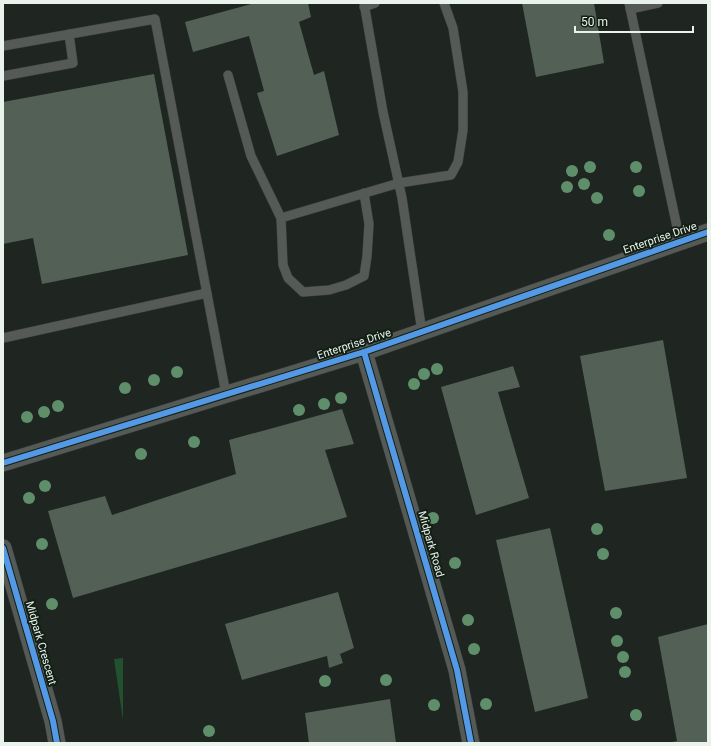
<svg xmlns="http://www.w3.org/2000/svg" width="711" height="746" font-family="Roboto,sans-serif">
  <rect width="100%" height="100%" fill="#1f2520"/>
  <path fill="#225130" d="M123 658V720L114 659Z"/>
  <path fill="#536056" d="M255 3H308L311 17 299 22 314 75 324 71 339 135 277 156 257 93 264 91 249 36 193 52 185 22Z
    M522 3H594L604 63 536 77Z
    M154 74 188 255 42 284 33 238 3 244V102Z
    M663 340 687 478 605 491 580 356Z
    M513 366 520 387 498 392 529 498 476 515 441 387Z
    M342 409 354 444 325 450 347 517 73 598 48 511 105 496 112 515 236 474 229 440Z
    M550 528 588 698 535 712 496 540Z
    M338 592 354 648 340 654 343 663 329 668 327 656 242 680 225 624Z
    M708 624V743H672V742L677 741 658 637Z
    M390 699 396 743H309L305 713Z"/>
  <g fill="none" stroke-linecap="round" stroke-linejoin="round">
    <g stroke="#3a3f3b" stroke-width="10">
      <path id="lane" d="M364 3 383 112 402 198 422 332
        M629 3 680 241
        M364 7 375 3
        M630 9 658 3
        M3 46 155 19 226 394
        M228 75 251 156 281 218 399 183 451 175 458 162 463 130V92L453 28 444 3
        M3 76 73 63 69 34
        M281 218 283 265 288 278 303 292 329 290 346 285 364 276 367 256 369 224 364 193
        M3 338 207 293"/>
    </g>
    <g stroke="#3a3f3b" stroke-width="18">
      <path id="street" d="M364 352 457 670 471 743
        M3 463 364 352 708 232
        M3 548 53 721 57 743"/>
    </g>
    <use href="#lane" stroke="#555a56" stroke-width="9"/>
    <use href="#street" stroke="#555a56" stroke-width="17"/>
    <g stroke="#121f15" stroke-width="8">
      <path id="cycleway" d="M364 352 457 670 471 743
        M3 463 364 352 708 232
        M3 548 53 721 57 743"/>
    </g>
    <use href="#cycleway" stroke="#5399e6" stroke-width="6"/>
  </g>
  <g fill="#5f8e6a">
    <circle cx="590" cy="167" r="6"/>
    <circle cx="636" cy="167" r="6"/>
    <circle cx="572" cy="171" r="6"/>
    <circle cx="584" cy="184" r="6"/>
    <circle cx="567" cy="187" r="6"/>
    <circle cx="639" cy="191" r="6"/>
    <circle cx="597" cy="198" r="6"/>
    <circle cx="609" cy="235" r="6"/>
    <circle cx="437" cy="369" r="6"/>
    <circle cx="177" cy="372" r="6"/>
    <circle cx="424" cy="374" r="6"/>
    <circle cx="154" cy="380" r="6"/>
    <circle cx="414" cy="384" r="6"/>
    <circle cx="125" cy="388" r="6"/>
    <circle cx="341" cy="398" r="6"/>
    <circle cx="324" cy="404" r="6"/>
    <circle cx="58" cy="406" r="6"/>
    <circle cx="299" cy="410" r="6"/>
    <circle cx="44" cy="412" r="6"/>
    <circle cx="27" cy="417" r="6"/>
    <circle cx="194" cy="442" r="6"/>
    <circle cx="141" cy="454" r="6"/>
    <circle cx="45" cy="486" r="6"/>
    <circle cx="29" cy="498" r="6"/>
    <circle cx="433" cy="518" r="6"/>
    <circle cx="597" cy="529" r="6"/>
    <circle cx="42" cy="544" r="6"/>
    <circle cx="603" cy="554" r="6"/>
    <circle cx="455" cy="563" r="6"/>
    <circle cx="52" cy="604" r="6"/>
    <circle cx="616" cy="613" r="6"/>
    <circle cx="468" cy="620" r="6"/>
    <circle cx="617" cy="641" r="6"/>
    <circle cx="474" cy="649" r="6"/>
    <circle cx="623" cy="657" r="6"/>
    <circle cx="625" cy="672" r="6"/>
    <circle cx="386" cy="680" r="6"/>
    <circle cx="325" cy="681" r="6"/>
    <circle cx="486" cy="704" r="6"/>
    <circle cx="434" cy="705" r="6"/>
    <circle cx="636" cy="715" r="6"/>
    <circle cx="209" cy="731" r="6"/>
  </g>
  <g text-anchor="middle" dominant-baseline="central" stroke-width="4" stroke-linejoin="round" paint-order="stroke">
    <g font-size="11" fill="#e9f2eb" stroke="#121f15">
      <text transform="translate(660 238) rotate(-19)">Enterprise Drive</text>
      <text transform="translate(354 344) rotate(-18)">Enterprise Drive</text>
      <text transform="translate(431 544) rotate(74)">Midpark Road</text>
      <text transform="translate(41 643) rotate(74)">Midpark Crescent</text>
    </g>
  </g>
  <rect width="711" height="746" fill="none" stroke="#e9f2eb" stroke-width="8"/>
  <path d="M575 26v6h118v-6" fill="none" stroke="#e9f2eb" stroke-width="2"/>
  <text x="581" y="26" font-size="12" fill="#e9f2eb" stroke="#121f15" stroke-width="3" paint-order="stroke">50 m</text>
</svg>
